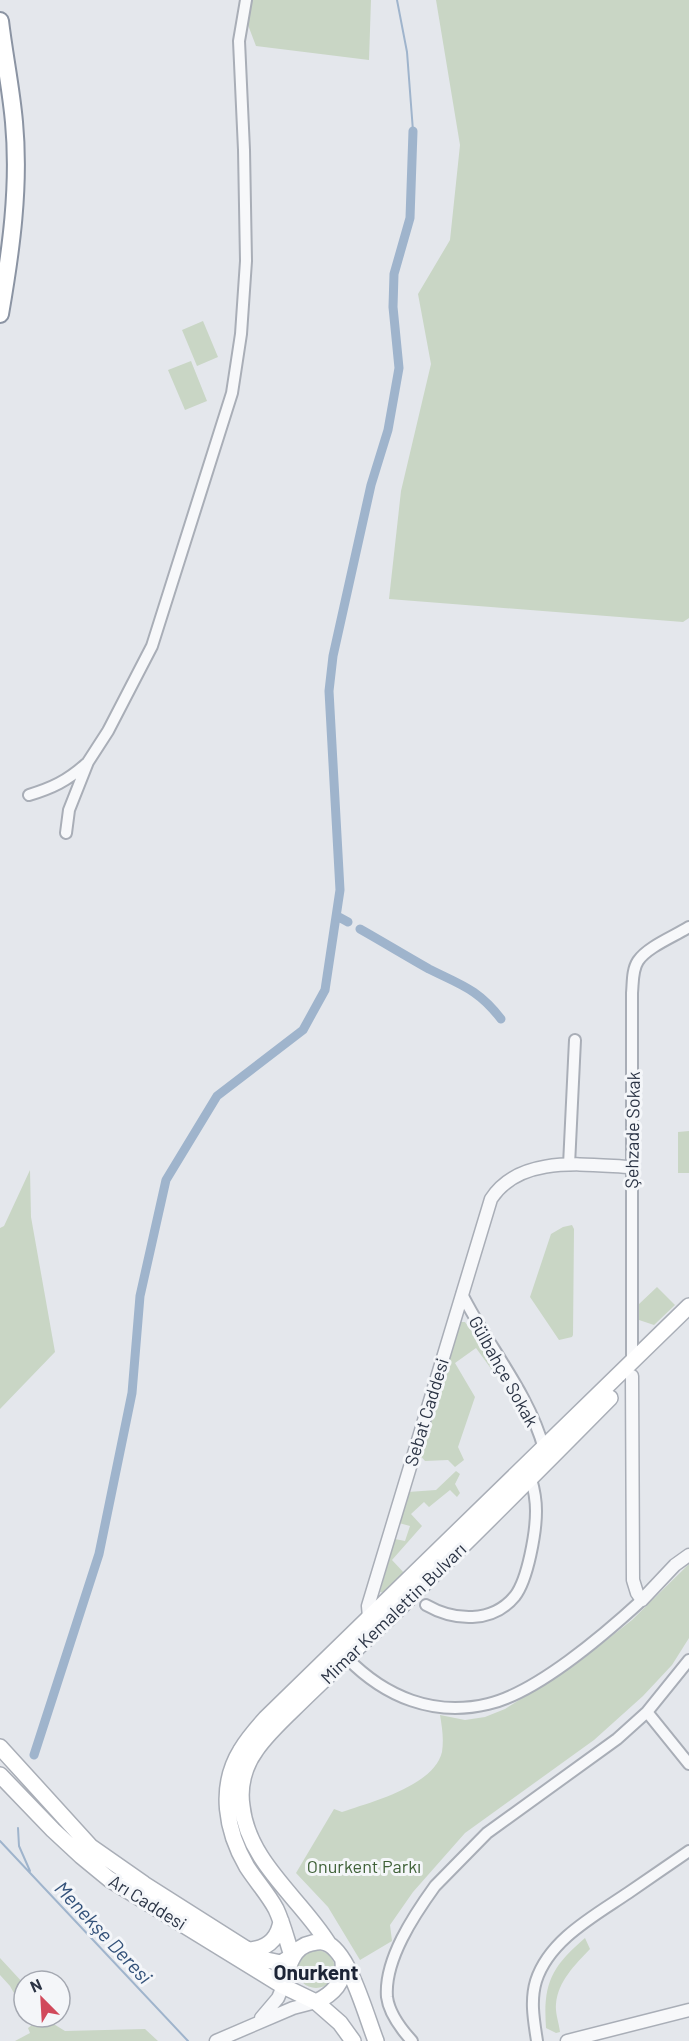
<svg xmlns="http://www.w3.org/2000/svg" width="689" height="2041" font-family="Barlow,sans-serif">
  <rect width="100%" height="100%" fill="#e4e7ec"/>
  <path fill="#c9d6c5" d="M252 0H371L369 60 256 46 248 25Z
    M436 0H689V618L683 622 389 599 401 491 431 364 418 294 450 240 460 145Z
    M203 321 218 357 197 366 182 330Z
    M191 361 207 401 185 410 168 370Z
    M689 1131V1173H678V1132Z
    M30 1170 31 1217 55 1352 0 1409V1228L4 1226Z
    M572 1225 574 1229 573 1335 572 1337 559 1340 530 1297 551 1234 563 1227Z
    M657 1287 675 1305 654 1325 639 1320 638 1305Z
    M459 1322H465L505 1379 500 1381 476 1348 455 1363 475 1397 458 1447 464 1460 455 1467 448 1460 425 1461 419 1454Z
    M456 1471 460 1474 455 1484 460 1493 457 1497 450 1490 429 1507 424 1502 411 1514 422 1526 392 1560 406 1575 388 1594 380 1592 395 1539 405 1541 410 1526 399 1523 408 1492 436 1490Z
    M689 1564V1638L672 1665 643 1696 594 1740 465 1833 413 1892 390 1925 392 1941 360 1960 328 1907 296 1873 334 1809 342 1812C371 1802 434 1786 442 1752 444 1739 442 1727 440 1715L465 1720 485 1717 505 1709 575 1665 632 1620Z
    M585 1938 590 1949C575 1965 558 1981 556 2004 555 2013 559 2023 560 2032L556 2033 546 2028C543 1984 551 1967 585 1938Z
    M297 1969a19 19 0 1 1 38 0a19 19 0 1 1-38 0Z
    M0 1958 24 1984V2011L10 1986 0 1975Z
    M27 2017H45L52 2023 65 2031 145 2029 158 2041H15L30 2033 28 2028 32 2025Z"/>
  <g fill="none" stroke-linecap="round" stroke-linejoin="round">
    <path stroke="#9fb4cc" stroke-width="2" d="M397 0 407 52 413 131
      M18 1828 19 1846 30 1871
      M0 1841 188 2041"/>
    <path stroke="#9fb4cc" stroke-width="9" d="M337 916 348 922
      M360 929C383 942 406 956 429 969 461 985 478 989 501 1019
      M34 1755 99 1554 132 1393 140 1296 166 1180 217 1096 303 1030 325 990 340 890 329 691 333 656 371 485 388 430 399 368 393 307 394 274 410 218 413 131"/>
    <g stroke="#a9aeb7" stroke-width="14">
      <path id="minor" d="M29 795C52 788 67 781 86 764
        M66 833 69 810 88 762 108 731 152 646 232 393 241 334 246 261 244 150 239 41 246 0
        M569 1165 575 1040
        M462 1294C487 1345 529 1393 544 1449
        M632 1362V993C633 983 632 970 638 961 647 947 675 936 689 927
        M426 1605C454 1621 492 1624 515 1596 528 1579 536 1532 536 1511 536 1499 534 1489 531 1479
        M347 1658C385 1697 434 1717 488 1704 536 1693 605 1634 642 1600
        M647 1712 689 1764
        M412 2041C402 2030 389 2013 387 1997 384 1960 414 1915 435 1886L487 1833 617 1739 647 1712 689 1660
        M537 2041C534 2021 530 2001 536 1981 549 1940 594 1916 628 1893 648 1879 669 1865 689 1851"/>
    </g>
    <g stroke="#a9aeb7" stroke-width="15">
      <path id="tertiary" d="M632 1376 633 1580 637 1593 642 1600 675 1565 689 1555
        M369 1617 368 1606 491 1199C520 1154 586 1165 631 1167
        M261 2018 278 1998 283 1986
        M216 2041 293 2008 316 2002
        M567 2041 689 2010"/>
    </g>
    <g stroke="#a9aeb7" stroke-width="18">
      <path id="secondary" d="M0 1747 91 1847 144 1884 262 1959 281 1963 292 1956
        M0 1775 53 1830 81 1856 109 1879 283 1986 316 2002 340 2023 353 2041
        M328 1943C300 1898 248 1862 242 1806 239 1787 244 1766 256 1750 269 1731 289 1714 306 1697 333 1671 360 1645 388 1619 463 1546 537 1472 610 1398
        M246 1950C265 1950 278 1941 281 1921
        M292 1956C287 1941 283 1924 276 1909 268 1894 256 1881 247 1867 226 1831 218 1787 241 1750 248 1738 257 1728 266 1718L689 1306
        M283 1986C288 1969 291 1947 312 1943 316 1942 322 1941 326 1943 349 1951 367 2019 376 2041
        M316 2002C333 1994 345 1982 343 1962"/>
    </g>
    <g stroke="#8b94a3" stroke-width="20">
      <path id="trunk" d="M0 21C4 55 11 88 14 122 20 186 11 251 0 314"/>
    </g>
    <use href="#minor" stroke="#f7f8fa" stroke-width="10"/>
    <use href="#tertiary" stroke="#f7f8fa" stroke-width="12"/>
    <use href="#secondary" stroke="#fff" stroke-width="15"/>
    <use href="#trunk" stroke="#fff" stroke-width="16"/>
  </g>
  <g text-anchor="middle" dominant-baseline="central" stroke-width="6" stroke-linejoin="round" paint-order="stroke">
    <g font-size="18" fill="#2b3445" stroke="#f4f6f9">
      <text transform="translate(632 1130) rotate(-89)">Şehzade Sokak</text>
      <text transform="translate(504 1371) rotate(61)">Gülbahçe Sokak</text>
      <text transform="translate(426 1412) rotate(-73)">Sebat Caddesi</text>
      <text transform="translate(393 1613) rotate(-44)">Mimar Kemalettin Bulvarı</text>
      <text transform="translate(148 1902) rotate(32)">Arı Caddesi</text>
    </g>
    <g font-size="18" fill="#3f6138" stroke="#f4f6f9">
      <text x="364" y="1866">Onurkent Parkı</text>
    </g>
    <g font-size="20" font-style="italic" fill="#34527a" stroke="#f4f6f9">
      <text transform="translate(104 1932) rotate(47)">Menekşe Deresi</text>
    </g>
    <g font-size="21" font-weight="bold" fill="#1d2536" stroke="#f4f6f9">
      <text x="316" y="1971">Onurkent</text>
    </g>
  </g>
  <g transform="translate(42 1999) rotate(336)"><circle r="28" fill="#f4f6f9" stroke="#a4a8b1" stroke-width="1.5"/>
  <path d="M0-4.5L10 22L0 15L-10 22Z" fill="#d1495b"/>
  <text y="-9" font-size="16" font-weight="bold" text-anchor="middle" fill="#2b3445">N</text>
  </g>
</svg>
